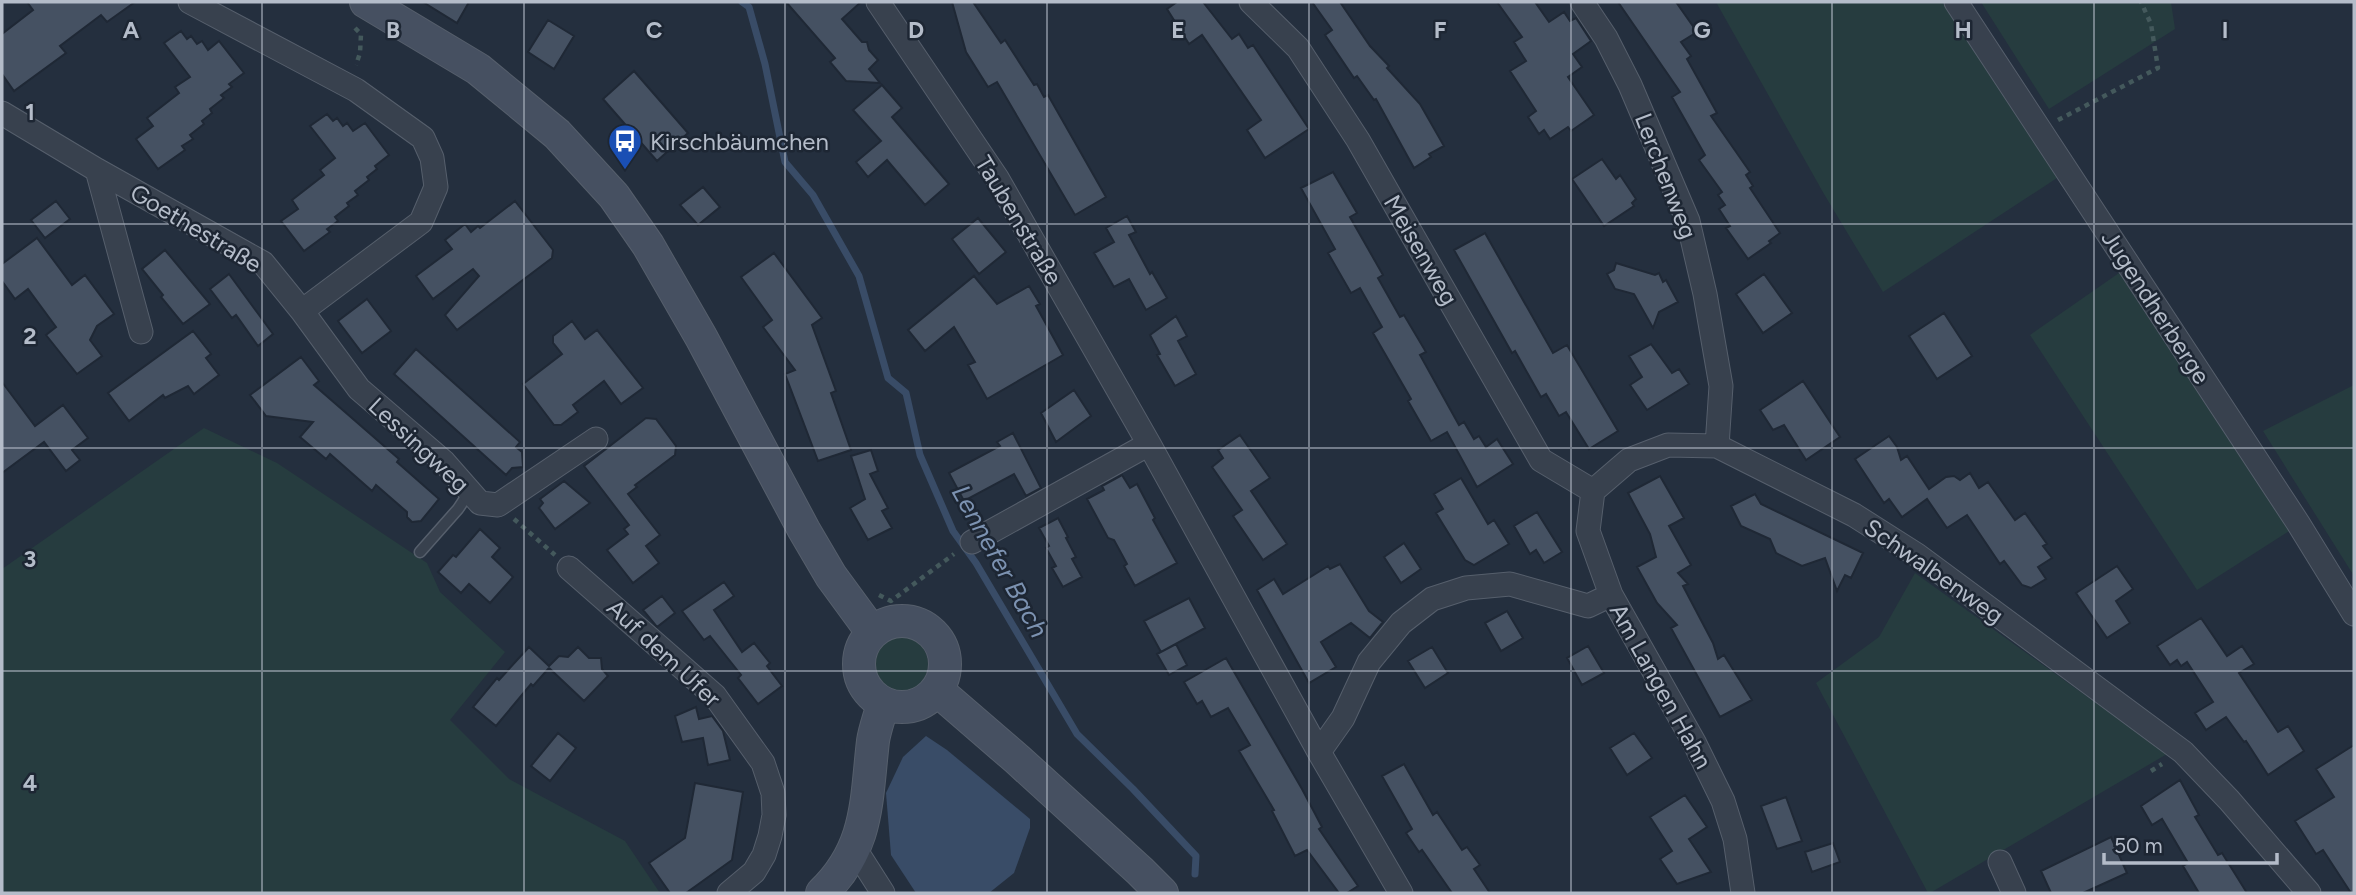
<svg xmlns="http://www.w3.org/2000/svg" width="2356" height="895" font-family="Figtree,sans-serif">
  <rect width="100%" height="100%" fill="#242f3e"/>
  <path fill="#263c3f" d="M1716 2H1942L2057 178 1883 292 1824 194Z
    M1981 2H2171L2175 29 2049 109Z
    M2119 273 2289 531 2197 590 2030 335Z
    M2354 385V576L2263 431Z
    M204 428 277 463 427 563 440 592 505 652 450 720 509 779 625 841 660 893H2V569Z
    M1915 573 2167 754 1930 893H1928L1816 683 1879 637Z
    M872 664a28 28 0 1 1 56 0a28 28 0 1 1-56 0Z"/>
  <path fill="#394c67" d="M926 736 947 750 1030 819V828L1014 873 989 893H916L891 855 886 793 903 757Z"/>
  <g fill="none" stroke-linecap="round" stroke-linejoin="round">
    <path stroke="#394c67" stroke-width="7" d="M742 2 749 7 765 64 785 162 813 195 859 276 888 378 906 393 920 455 953 531 976 563 1077 734 1133 789 1196 856 1195 874"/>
  </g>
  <path fill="#455162" stroke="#1f2835" stroke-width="2" d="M27 2H135L107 22 101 15 60 46 66 53 14 91 2 74V34L33 10Z
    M423 2H469L457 23Z
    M786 2H861L842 19 862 42H867L869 50 878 60 869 69 880 83 846 81 830 62 835 58Z
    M952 2H973L1001 43 1005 40 1034 85 1037 84 1044 97 1048 95 1106 197 1075 215 997 82 988 87 966 52Z
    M1177 2H1203L1232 39 1239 34 1248 48 1253 45 1309 129 1265 158 1247 130 1261 120 1202 35 1189 44 1167 9Z
    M1312 2H1340L1370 46 1389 66 1387 68 1420 104 1444 146 1429 154 1431 157 1414 168 1376 99 1374 100 1357 76 1354 78 1325 35 1332 30Z
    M1497 2H1535L1549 22 1564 12 1570 21 1576 18 1591 41 1573 54 1582 67 1568 77 1594 115 1571 131 1568 127 1550 139 1544 130 1539 134 1528 117 1536 111 1510 71 1526 61 1514 42 1522 37Z
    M1618 2H1676L1697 32 1681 42 1691 56 1687 59 1717 113 1711 116 1750 172 1746 175 1753 186 1750 188 1780 233 1769 241 1771 243 1748 259 1726 228 1730 226 1719 209 1725 205 1718 195 1722 192 1699 160 1705 155 1672 97 1680 92Z
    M548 20 574 36 554 69 528 52Z
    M181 31 187 39 191 36 197 44 202 41 208 50 219 41 244 73 229 84 232 87 221 95 224 98 210 109 212 113 202 121 204 124 190 135 193 139 182 146 185 150 158 169 136 139 153 126 147 118 179 93 175 87 190 77 164 43Z
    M634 71 688 133 657 161 603 99Z
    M882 85 902 108 892 117 949 184 925 205 887 160 868 177 856 162 881 141 853 110Z
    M327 114 333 121 337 118 343 126 347 123 353 131 365 123 389 155 375 166 377 169 367 177 369 180 355 191 358 195 347 203 349 206 335 217 338 221 327 229 330 232 304 251 281 221 298 209 292 200 324 175 320 170 335 158 310 126Z
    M1602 159 1616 179 1620 175 1636 199 1632 203 1634 206 1604 226 1572 179Z
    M1333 172 1357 213 1350 217 1383 275 1378 278 1400 317 1404 315 1426 352 1420 355 1459 425 1464 422 1474 439 1479 436 1486 447 1497 439 1513 464 1477 487 1447 432 1431 441 1408 401 1411 399 1373 333 1382 327 1360 288 1351 293 1328 253 1335 249 1301 188Z
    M703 187 720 207 698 225 680 205Z
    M56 201 70 219 45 238 31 220Z
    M515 201 553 250 552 258 457 330 445 315 479 276 473 269 433 299 416 276 452 249 445 240 465 224 471 232 478 226 480 228Z
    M1127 216 1136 232 1129 235 1150 274 1152 272 1167 298 1146 310 1129 279 1114 287 1094 253 1114 242 1106 228Z
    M978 218 1006 252 979 274 952 239Z
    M1485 233 1553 353 1567 345 1618 431 1589 449 1566 412 1559 416 1546 394 1541 397 1515 351 1512 353 1454 250Z
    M37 238 72 285 85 275 114 314 97 326 90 340 102 356 77 374 46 335 56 327 28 289 15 299 2 281V264Z
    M165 250 210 304 183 324 161 297 163 295 142 269Z
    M774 253 822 318 812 325 836 391 831 393 851 450 818 461 785 374 795 370 763 327 772 320 741 277Z
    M1616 263 1655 275 1659 273 1663 282 1666 280 1678 302 1659 312 1653 328 1634 294 1615 289 1607 274 1614 270Z
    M229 274 273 334 258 346 236 315 232 318 210 289Z
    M1764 274 1792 313 1763 333 1736 294Z
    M974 276 997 304 1029 286 1040 304 1036 306 1063 355 987 399 968 365 975 362 954 327 925 351 908 330Z
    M367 299 391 331 362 353 338 321Z
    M1944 313 1972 356 1937 379 1909 336Z
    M1176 316 1187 336 1178 341 1196 374 1175 386 1157 355 1160 354 1150 335Z
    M572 321 585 339 597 330 643 388 621 404 604 381 573 405 578 412 561 425H554L523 384 562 354 553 343V336Z
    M193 331 211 354 206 358 219 375 194 394 188 386 165 398 163 395 129 421 108 393Z
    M1651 344 1672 373 1679 369 1689 384 1647 410 1630 385 1642 377 1629 356Z
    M416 349 520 442 516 447 522 452 523 467 512 468 506 475 394 374Z
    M301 357 319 381 314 385 399 459 397 462 439 499 421 521 412 522 407 517V512L376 485 372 491 330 454 326 459 300 437 313 422 266 416 250 395Z
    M1803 381 1840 437 1806 460 1784 425 1773 430 1760 410Z
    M2 382 35 426 63 405 88 438 72 450 80 460 66 471 44 442 2 473Z
    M1074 390 1091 416 1056 442 1041 413Z
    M646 418 656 419 676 446 675 455 635 485 637 487 628 494 660 535 646 546 659 563 633 583 607 550 628 534 624 529 629 525 584 466Z
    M1013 433 1041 488 1026 496 1014 474 964 501 949 473 1000 446 997 442Z
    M1240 435 1270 478 1251 491 1287 544 1263 560 1233 516 1242 510 1212 467 1223 458 1218 450Z
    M1889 436 1897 447 1901 460 1907 456 1929 489 1946 477 1954 476 1960 480 1970 473 1979 488 1988 482 2015 520 2025 513 2047 544 2043 546 2052 558 2038 567 2046 579 2031 588 2022 585 2004 561 2000 564 1967 515 1947 528 1927 499 1902 517 1889 499 1884 503 1855 459Z
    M871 450 878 471 870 474 888 508 882 511 892 528 868 540 850 508 865 499 851 456Z
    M1122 475 1130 488 1137 484 1155 518 1153 520 1177 563 1135 586 1124 566 1127 564 1114 540 1108 538 1087 499 1104 490 1102 486Z
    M1660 476 1684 518 1669 526 1691 565 1678 573 1688 584 1683 586 1713 643 1718 659 1724 655 1752 700 1720 717 1671 628 1677 625 1657 603 1637 567 1656 557 1650 534 1628 493Z
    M1461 478 1488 524 1494 520 1509 544 1474 565 1465 560 1436 513 1443 509 1434 494Z
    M564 481 590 503 555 529 539 508 543 503 540 499Z
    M1755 494 1761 504 1863 553 1851 578 1845 575 1837 591 1825 558 1802 566 1776 553 1770 539 1741 526 1731 506Z
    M1537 512 1562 552 1544 563 1536 550 1530 554 1514 526Z
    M1058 518 1068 537 1066 538 1076 557 1072 559 1082 577 1063 587 1052 568 1056 566 1046 548 1049 546 1039 528Z
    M480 529 500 548 492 557 513 577 490 603 469 584 461 593 438 572 453 555 456 557Z
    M1404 543 1421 569 1401 583 1384 557Z
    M1340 564 1369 611 1383 622 1370 638 1351 623 1321 642 1336 667 1309 683 1257 590 1274 579 1283 594 1328 566 1330 569Z
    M2117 566 2133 589 2116 601 2130 623 2107 638 2076 593Z
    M724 582 734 596 714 610 742 652 754 643 770 663 767 666 782 686 758 704 738 678 741 675 710 636 704 640 682 611Z
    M662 596 675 613 657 627 643 610Z
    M1189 598 1205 628 1161 652 1144 621Z
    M1507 611 1523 638 1501 651 1485 623Z
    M2201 618 2227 656 2242 646 2254 664 2239 673 2278 732 2288 726 2304 751 2268 775 2246 741 2244 742 2226 717 2206 730 2195 713 2213 702 2187 662 2181 666 2177 660 2170 665 2157 646Z
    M1176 644 1187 665 1169 675 1157 654Z
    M1588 646 1604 673 1582 685 1567 658Z
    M529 647 549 666 559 656 568 657 578 647 589 658H601L602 669 608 676 584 701 549 668 533 686 531 684 496 726 473 707 497 678 499 680Z
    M1432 647 1448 673 1425 688 1408 661Z
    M1226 658 1302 789 1322 827 1319 829 1358 886 1347 893H1339L1307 850 1295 856 1272 811 1274 810 1239 751 1250 745 1228 708 1211 717 1202 701 1197 704 1184 682Z
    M696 707 699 719 712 716 723 731 730 760 708 765 703 738 682 742 675 716Z
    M558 733 576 748 550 781 531 766Z
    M1634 733 1652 758 1627 775 1610 748Z
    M2354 745V893H2351L2323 850 2316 854 2295 821 2334 797 2316 769Z
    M1404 764 1433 815 1437 812 1462 850 1467 847 1480 865 1474 869 1490 893H1452L1422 850 1419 852 1406 833 1412 829 1382 776Z
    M2180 780 2199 815 2195 817 2218 855 2222 853 2247 893H2199L2183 866 2188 863 2162 819 2152 825 2141 806Z
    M695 783 743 792 732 860 686 893H670L649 863 685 838Z
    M1685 795 1707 827 1689 839 1711 872 1677 884 1660 859 1672 851 1650 817Z
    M1786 797 1802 841 1777 849 1761 806Z
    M2111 837 2127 873 2083 893H2051L2041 871Z
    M1833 843 1840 862 1812 872 1805 852Z"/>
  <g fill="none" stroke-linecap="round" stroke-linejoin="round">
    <g stroke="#565f6c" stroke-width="13">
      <path id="lane" d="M420 552 458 509 470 491"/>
    </g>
    <g stroke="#565f6c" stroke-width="25">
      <path id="street" d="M878 2 997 178 1149 444 1319 752 1401 893
        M1251 2 1298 48 1358 140 1541 460 1593 491
        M1582 2 1606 38 1630 85 1688 221 1705 294 1721 386 1717 446
        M1956 2 2298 523 2354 614
        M2 113 97 170 263 263 302 311 421 222 436 187 432 158 423 138 356 90 190 2
        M97 170 141 332
        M302 311 359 389 444 462 480 503 498 505 596 439
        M972 542 1149 444
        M569 568 715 696 763 763 773 793 774 815 770 836 764 855 754 872 729 893
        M1319 752 1343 718 1369 662 1401 623 1432 599 1466 588 1510 584 1588 606 1611 595
        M855 849 883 893
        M2000 862 2014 893
        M1743 893 1735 839 1723 801 1695 744 1611 595 1588 531 1593 491 1629 460 1668 445 1717 446 1854 515 1917 555 2183 752 2229 800 2309 893"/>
    </g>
    <g stroke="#565f6c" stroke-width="34">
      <path id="secondary" d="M366 2 478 69 557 134 614 196 648 245 701 337 804 530 831 576 872 632
        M859 664a43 43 0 1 1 86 0a43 43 0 1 1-86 0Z
        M937 690 1017 759 1140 871 1162 893
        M822 893C869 848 866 801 873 741 875 728 880 716 883 703"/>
    </g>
    <path stroke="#44595c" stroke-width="4.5" stroke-dasharray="5 5" stroke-linecap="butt" d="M355 28 361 34 360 53 356 65
      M2058 120 2158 68 2151 24 2141 2
      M514 519 555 555
      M879 595 891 601 954 554
      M2151 771 2162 764"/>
    <use href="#lane" stroke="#38414e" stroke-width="10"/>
    <use href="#street" stroke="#38414e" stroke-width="23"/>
    <use href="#secondary" stroke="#465061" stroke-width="32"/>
  </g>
  <path fill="none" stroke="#b4bcc9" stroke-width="2" stroke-opacity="0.55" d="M262 2V893M524 2V893M785 2V893M1047 2V893M1309 2V893M1571 2V893M1832 2V893M2094 2V893M2 224H2354M2 448H2354M2 671H2354"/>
  <defs>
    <g id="bus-pin" transform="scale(1.75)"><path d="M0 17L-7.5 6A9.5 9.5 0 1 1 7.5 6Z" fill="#1a4fb4" stroke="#1d2633"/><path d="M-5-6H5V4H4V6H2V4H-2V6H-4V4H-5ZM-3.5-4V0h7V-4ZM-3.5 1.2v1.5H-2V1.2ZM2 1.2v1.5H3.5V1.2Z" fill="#fff"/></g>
  </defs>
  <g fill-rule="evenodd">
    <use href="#bus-pin" x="625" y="141"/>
  </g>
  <g text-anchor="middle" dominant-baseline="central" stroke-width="5" stroke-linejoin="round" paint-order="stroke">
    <g font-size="24" fill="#b4bcc9" stroke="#1d2633" text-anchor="start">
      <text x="650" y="141">Kirschbäumchen</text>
    </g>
    <g font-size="24" fill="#b4bcc9" stroke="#1d2633">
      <text transform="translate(1666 176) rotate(69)">Lerchenweg</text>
      <text transform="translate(1019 220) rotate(59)">Taubenstraße</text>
      <text transform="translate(196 228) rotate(31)">Goethestraße</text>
      <text transform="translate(1421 250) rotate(60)">Meisenweg</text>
      <text transform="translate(2156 307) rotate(57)">Jugendherberge</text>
      <text transform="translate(419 445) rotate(43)">Lessingweg</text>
      <text transform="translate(1934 571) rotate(35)">Schwalbenweg</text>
      <text transform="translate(664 653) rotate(43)">Auf dem Ufer</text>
      <text transform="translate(1661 686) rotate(61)">Am Langen Hahn</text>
    </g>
    <g font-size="26" font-style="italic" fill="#7c92b1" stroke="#1d2633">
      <text transform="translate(1000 561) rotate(61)">Lennefer Bach</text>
    </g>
  </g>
  <g font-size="23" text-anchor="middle" font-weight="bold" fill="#b4bcc9" stroke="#1d2633" stroke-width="5" stroke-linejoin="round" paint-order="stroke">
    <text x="131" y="38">A</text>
    <text x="393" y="38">B</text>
    <text x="654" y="38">C</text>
    <text x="916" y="38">D</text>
    <text x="1178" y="38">E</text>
    <text x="1440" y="38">F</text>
    <text x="1702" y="38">G</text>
    <text x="1963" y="38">H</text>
    <text x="2225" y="38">I</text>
    <text x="30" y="120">1</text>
    <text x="30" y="344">2</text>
    <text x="30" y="567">3</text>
    <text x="30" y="791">4</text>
  </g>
  <rect width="2356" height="895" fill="none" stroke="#b4bcc9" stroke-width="7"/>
  <path d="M2104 853v10h173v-10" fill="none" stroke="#b4bcc9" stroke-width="3.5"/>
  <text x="2114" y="853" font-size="21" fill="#b4bcc9" stroke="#1d2633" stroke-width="5" paint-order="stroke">50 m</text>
</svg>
